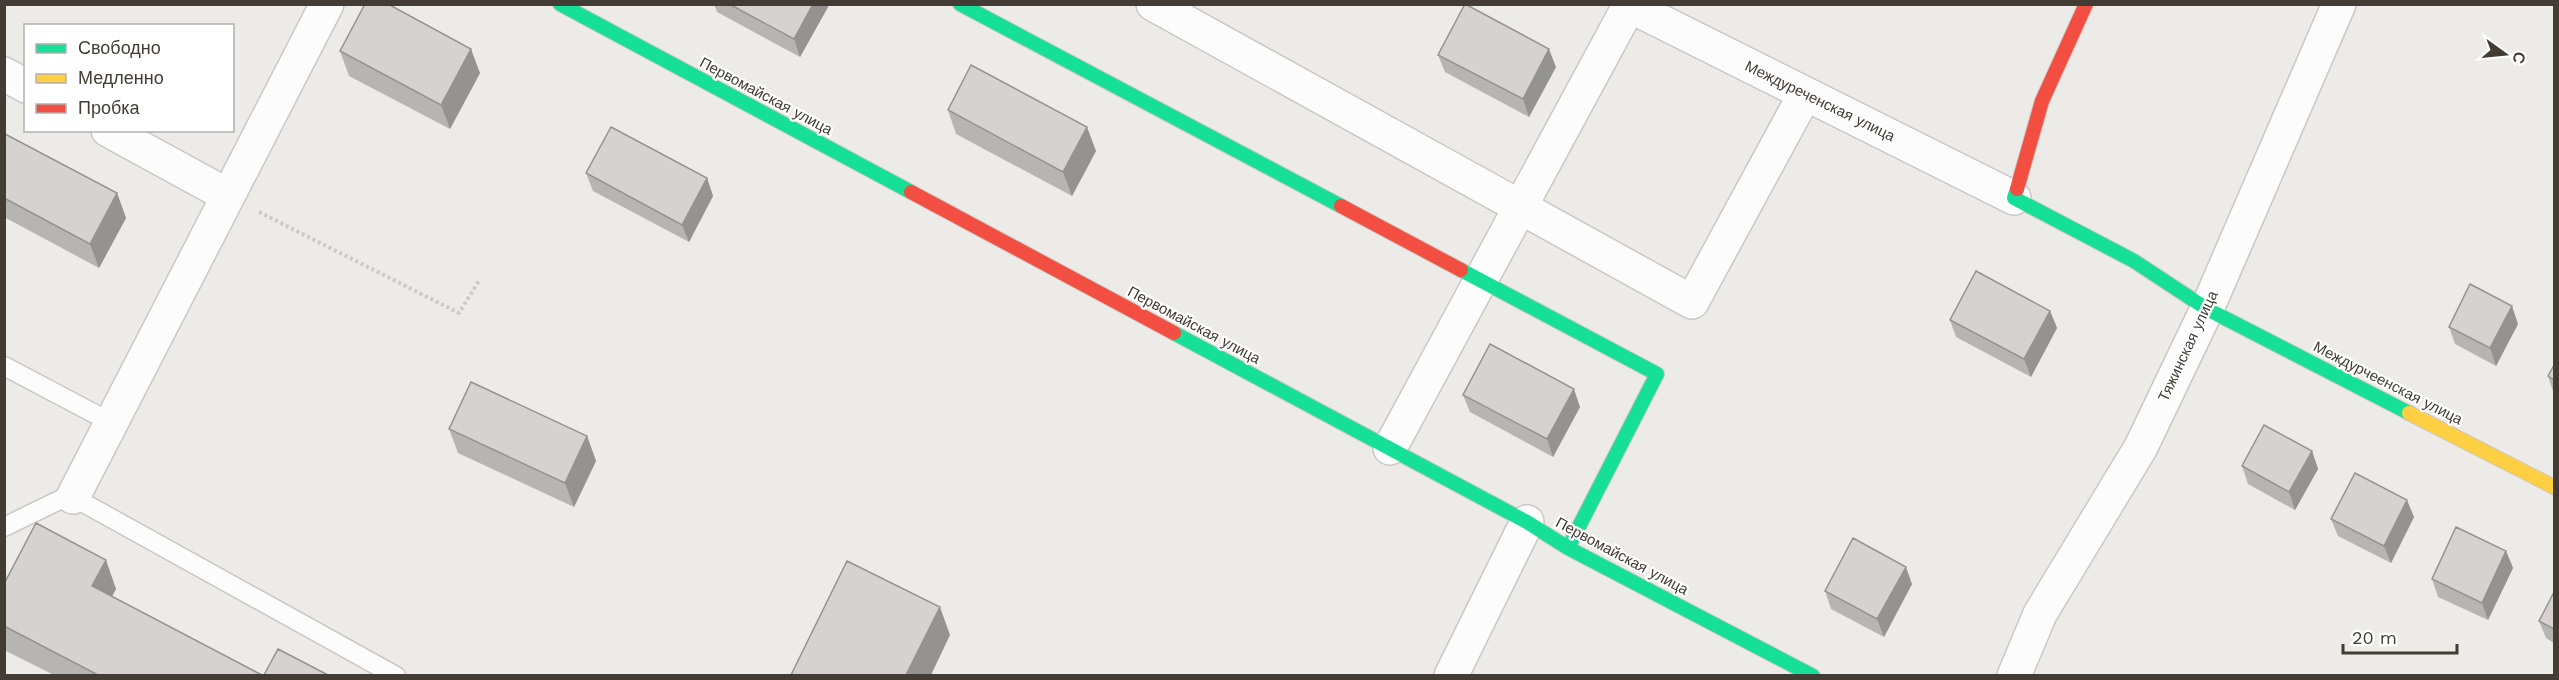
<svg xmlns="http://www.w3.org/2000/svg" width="2559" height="680" font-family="'Work Sans',sans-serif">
  <rect width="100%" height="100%" fill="#edebe8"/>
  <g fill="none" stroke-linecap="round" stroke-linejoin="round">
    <g stroke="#cac7c4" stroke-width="21">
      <path id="lane" d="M4 366 112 423
        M73 497 396 676
        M4 527 76 492"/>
    </g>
    <g stroke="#cac7c4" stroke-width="36">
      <path id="street" d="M1153 4 1692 302 1805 94
        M1626 4 2014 198
        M4 74 26 86
        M108 130 227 195
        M1390 448 1629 6
        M73 497 327 4
        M1451 676 1527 522
        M2014 676 2040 614 2141 447 2207 309 2339 4"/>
    </g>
    <g stroke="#ccc7bf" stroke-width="16">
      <path id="fast" d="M560 4 911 192
        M960 4 1341 206
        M2017 189 2014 198 2134 261 2207 309 2409 413
        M1461 270 1657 374 1568 548
        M1174 333 1527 522 1568 548 1813 676"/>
    </g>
    <g stroke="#ccc7bf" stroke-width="16">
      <path id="slow" d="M2409 413 2554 487"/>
    </g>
    <g stroke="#ccc7bf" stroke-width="16">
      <path id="jam" d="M2017 189 2042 101 2086 4
        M911 192 1174 333
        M1341 206 1461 270"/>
    </g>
    <path stroke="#cccac6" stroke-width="4" stroke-dasharray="3 3" stroke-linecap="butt" d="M259 212 459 313 480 279"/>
    <use href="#lane" stroke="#fcfcfc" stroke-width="18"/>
    <use href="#street" stroke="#fcfcfc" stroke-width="33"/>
    <use href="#fast" stroke="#16e098" stroke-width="14"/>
    <use href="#slow" stroke="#ffcf43" stroke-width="14"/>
    <use href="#jam" stroke="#f24e42" stroke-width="14"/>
  </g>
  <path fill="#b7b5b2" d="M714 4H827L828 7 800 57 717 12Z
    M340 51 480 73 450 129 349 76Z
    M1438 55 1556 67 1529 117 1445 72Z
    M948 110 1096 151 1072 196 956 134Z
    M4 135 117 193 126 218 99 268 4 217Z
    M586 173 707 178 713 196 689 242 593 191Z
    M2050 311 2057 328 2031 377 1956 337 1950 320Z
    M2518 324 2496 366 2455 344 2449 327Z
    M2548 376 2554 380V394Z
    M1463 395 1580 407 1553 457 1470 412Z
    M449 429 587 436 596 461 574 507 458 453Z
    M2312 451 2318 469 2295 510 2248 484 2242 466Z
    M2414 517 2391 563 2338 536 2331 519Z
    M2506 551 2513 568 2488 620 2438 597 2432 579Z
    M4 584 116 589 112 596 262 675H54L4 650Z
    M1912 584 1884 637 1831 609 1825 591Z
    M2554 592V643L2546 638 2539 621Z"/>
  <path fill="#959391" d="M813 4H827L828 7 800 57 794 39Z
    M471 49 480 73 450 129 441 105Z
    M1549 49 1556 67 1529 117 1523 99Z
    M1087 127 1096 151 1072 196 1063 172Z
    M707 178 713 196 689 242 682 225Z
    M117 193 126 218 99 268 90 244Z
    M2512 306 2518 324 2496 366 2490 348Z
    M2050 311 2057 328 2031 377 2024 359Z
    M1574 389 1580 407 1553 457 1547 439Z
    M587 436 596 461 574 507 565 483Z
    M2312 451 2318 469 2295 510 2289 492Z
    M2407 500 2414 517 2391 563 2384 546Z
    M2506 551 2513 568 2488 620 2482 603Z
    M106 560 116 589 102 615 92 586Z
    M1906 567 1912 584 1884 637 1877 619Z
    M940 607 950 635 931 675H906Z"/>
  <path fill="#d5d2cf" stroke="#959391" stroke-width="1.5" d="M365 4H388L471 49 441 105 340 51Z
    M729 4H813L794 39Z
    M1465 4 1549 49 1523 99 1438 55Z
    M971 65 1087 127 1063 172 948 110Z
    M611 127 707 178 682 225 586 173Z
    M5 134 117 193 90 244 4 198V135Z
    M1976 271 2050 311 2024 359 1950 320Z
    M2470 284 2512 306 2490 348 2449 327Z
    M1490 344 1574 389 1547 439 1463 395Z
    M2554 365V380L2548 376Z
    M471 382 587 436 565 483 449 429Z
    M2264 425 2312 451 2289 492 2242 466Z
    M2355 473 2407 500 2384 546 2331 519Z
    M36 523 106 560 92 586 262 675H98L4 626V584Z
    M2456 527 2506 551 2482 603 2432 579Z
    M1853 538 1906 567 1877 619 1825 591Z
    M847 561 940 607 906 675H791Z
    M2554 592V629L2539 621Z
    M278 649 328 675H264Z"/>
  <g text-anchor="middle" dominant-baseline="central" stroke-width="4.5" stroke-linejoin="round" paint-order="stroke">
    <g font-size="15" fill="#423c35" stroke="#fff">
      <text transform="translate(766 96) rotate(28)">Первомайская улица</text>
      <text transform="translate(1820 101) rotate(26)">Междуреченская улица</text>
      <text transform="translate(1194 325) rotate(28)">Первомайская улица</text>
      <text transform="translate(2188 346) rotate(-65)">Тяжинская улица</text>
      <text transform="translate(2388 383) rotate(27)">Междурчеенская улица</text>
      <text transform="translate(1622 556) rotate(28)">Первомайская улица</text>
    </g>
  </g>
  <rect width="2559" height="680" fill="none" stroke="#423c35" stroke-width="12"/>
  <rect x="24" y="24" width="210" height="108" fill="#ffffff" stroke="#b3b1ae" stroke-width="1.5"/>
  <rect x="36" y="44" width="30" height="9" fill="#16e098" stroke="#b3b1ae" stroke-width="1.5"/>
  <text x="78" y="54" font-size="18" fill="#423c35">Свободно</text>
  <rect x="36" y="74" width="30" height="9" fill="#ffcf43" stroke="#b3b1ae" stroke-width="1.5"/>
  <text x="78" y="84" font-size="18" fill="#423c35">Медленно</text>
  <rect x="36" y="104" width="30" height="9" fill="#f24e42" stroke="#b3b1ae" stroke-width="1.5"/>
  <text x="78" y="114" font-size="18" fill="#423c35">Пробка</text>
  <g transform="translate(2505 54) rotate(105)" stroke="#ffffff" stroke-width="4.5" paint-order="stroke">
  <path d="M0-4.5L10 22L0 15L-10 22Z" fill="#423c35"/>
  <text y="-9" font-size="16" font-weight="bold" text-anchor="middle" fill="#423c35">С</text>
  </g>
  <path d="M2343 644v9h114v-9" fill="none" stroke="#423c35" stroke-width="3"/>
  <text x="2352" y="644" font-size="18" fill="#423c35" stroke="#ffffff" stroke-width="4.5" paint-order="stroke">20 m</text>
</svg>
